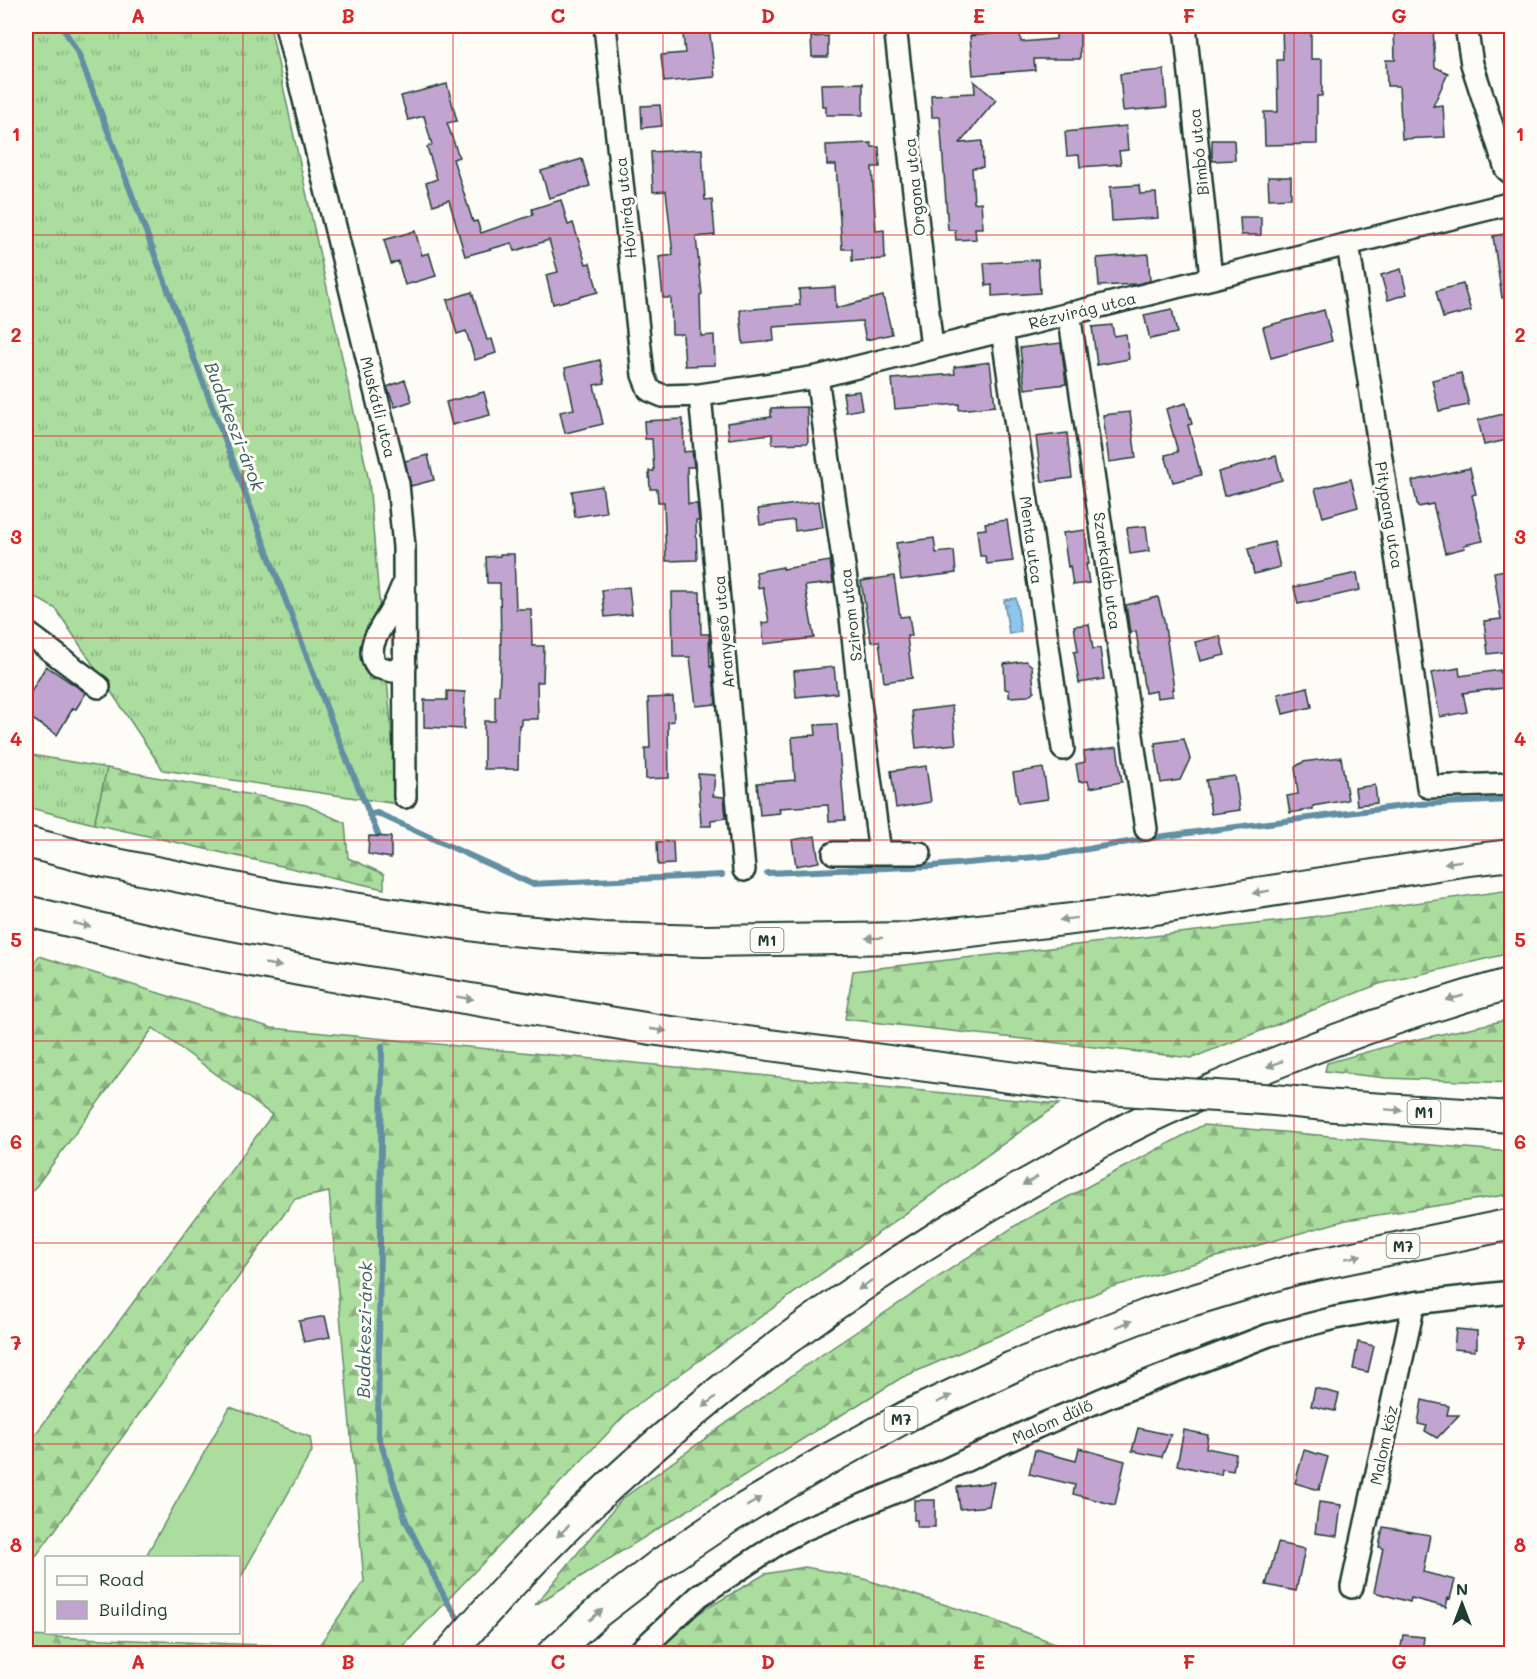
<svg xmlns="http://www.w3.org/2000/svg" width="1537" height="1679" font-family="Mali,sans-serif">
  <defs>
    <pattern id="grass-tufts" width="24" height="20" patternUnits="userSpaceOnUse" patternTransform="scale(1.5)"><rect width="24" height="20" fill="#abdd9e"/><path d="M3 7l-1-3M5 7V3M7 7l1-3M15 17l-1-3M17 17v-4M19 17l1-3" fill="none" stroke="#8bb482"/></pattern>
    <pattern id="forest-firs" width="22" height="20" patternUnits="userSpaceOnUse" patternTransform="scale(1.5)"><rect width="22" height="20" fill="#abdd9e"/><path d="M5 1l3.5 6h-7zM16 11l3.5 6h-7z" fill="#8bb482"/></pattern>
    <pattern id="water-ripples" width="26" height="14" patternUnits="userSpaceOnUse" patternTransform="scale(1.5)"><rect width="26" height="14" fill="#8ec5ed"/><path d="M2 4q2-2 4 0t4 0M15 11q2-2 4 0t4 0" fill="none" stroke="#73a1c1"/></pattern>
  </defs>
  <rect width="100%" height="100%" fill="#fdfcf7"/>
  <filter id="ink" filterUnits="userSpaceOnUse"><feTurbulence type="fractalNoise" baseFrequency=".0167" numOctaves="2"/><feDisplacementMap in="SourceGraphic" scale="12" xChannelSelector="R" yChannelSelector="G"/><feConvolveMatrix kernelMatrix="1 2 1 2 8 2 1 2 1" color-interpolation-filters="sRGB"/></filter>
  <g filter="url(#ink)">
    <path fill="url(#grass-tufts)" stroke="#658d69" stroke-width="1.5" d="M26 26H270L369 481 380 611 366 636 369 680 387 679 398 804 163 770 56 609 26 592Z
      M26 754 107 768 94 824 26 807Z"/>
    <path fill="url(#forest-firs)" stroke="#658d69" stroke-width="1.5" d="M107 768 306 805 345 823 348 858 384 874V889L94 824Z
      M1511 890V953L1379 984 1192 1058 845 1019 853 971 1274 922Z
      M39 956 272 1028 1059 1104 630 1410 406 1643 398 1653H26V1636L318 1647 364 1581 329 1192 295 1199 26 1570V1447L272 1115 153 1028 26 1200V974Z
      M1511 1019V1083L1386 1078 1325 1071 1327 1063 1392 1045Z
      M1203 1125 1511 1152V1194L1346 1220 1108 1288 901 1378 535 1605 622 1499 805 1366 1021 1222Z
      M805 1567 861 1578 990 1619 1081 1653 644 1654 665 1633 765 1574Z"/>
    <path fill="#abdd9e" stroke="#658d69" stroke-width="1.5" d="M230 1407 310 1437 312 1451 239 1580 238 1558H150L147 1554Z"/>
    <path fill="url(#water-ripples)" stroke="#628fa3" stroke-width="1.5" d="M1016 598 1021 632 1009 634 1004 600Z"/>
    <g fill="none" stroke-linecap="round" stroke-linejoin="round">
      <path stroke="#628fa3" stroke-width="6" d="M62 26 79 55 336 733 379 837
        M369 815 377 813 532 884 722 875
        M767 873 933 866 1047 856 1157 837 1419 804 1512 800
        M382 1046 378 1434 406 1521 446 1600 462 1625
        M473 1641 481 1654"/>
    </g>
    <path fill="#c2a4d0" stroke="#1f3d34" stroke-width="1.5" d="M682 26H709L715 77 664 82 661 55 685 53Z
      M1282 26H1311V59H1322V96H1317V144L1265 145 1264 112H1278L1277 60H1283Z
      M1394 26H1433L1435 67 1448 73 1433 106 1443 105 1445 137 1402 139 1399 86H1387L1386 60H1395Z
      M1056 29H1080V59H1034L1035 70 973 75 970 36 1020 31 1021 42 1056 39Z
      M828 36V57H812L811 37Z
      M1164 70 1167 107 1123 111 1120 74Z
      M974 81 996 100 960 143 982 141 983 167 972 168 974 203 981 202 983 228H975L976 239 956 240 955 230H948L940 117H932L931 95 975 93Z
      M863 83V115H826V106H822L821 84Z
      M447 84 457 121 447 123 459 157 453 159 473 222 477 221 481 233 533 215 532 209 561 200 568 225 573 223 586 264 590 263 598 292 553 304 546 275 558 272 549 240 515 251 512 243 465 256 449 200 433 205 426 183 437 179 427 147 432 145 424 116 408 120 401 96Z
      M660 105 662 126 642 128 641 106Z
      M1126 126 1128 150 1119 151 1121 164 1080 167 1079 155 1067 156 1065 132Z
      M1212 140H1234L1235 160 1212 161Z
      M871 143 872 147H879L880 167H872L876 231 884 230 885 259 852 261V249H842L836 165H827L826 145Z
      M702 149 705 200 712 199 715 235 696 237 702 294 700 295 701 336 714 335 715 365 685 366 683 334H672L671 298H663L659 257 673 255 666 191 653 192 651 152Z
      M582 159 590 186 549 198 541 171Z
      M1268 177H1291V198L1269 199Z
      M1139 185 1140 194 1156 193 1158 218 1112 221 1110 187Z
      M1240 217H1261V235H1241Z
      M415 231 422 255 429 253 436 276 405 285 398 261 391 264 384 240Z
      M1512 233V297L1502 298 1493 236Z
      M1148 254 1150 281 1137 284 1099 286 1097 258Z
      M1038 260 1040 293 992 296V285L986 286 984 263Z
      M1401 269 1407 294 1388 300 1381 275Z
      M1463 284 1471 311 1443 318 1436 291Z
      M835 287 836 308 883 296 892 334 866 340 862 321 773 327 774 341 743 344 740 310 800 305 799 289Z
      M472 292 487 340 492 339 496 353 475 360 466 331 457 334 447 300Z
      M1172 309 1177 333 1150 339 1144 315Z
      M1324 310 1332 341 1271 358 1263 327Z
      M1112 325 1114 336 1126 334 1129 359 1097 365 1092 327Z
      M1061 343 1066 384 1025 389 1020 348Z
      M600 360 605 383 594 385 603 424 565 433 560 412 574 409 565 368Z
      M990 362 995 406 959 410V404L895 409 892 379 955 374 954 367Z
      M1461 373 1469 405 1439 411 1432 380Z
      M405 380 412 401 395 407 387 387Z
      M859 391 862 409 846 412 843 393Z
      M484 392 490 415 452 425 446 402Z
      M1186 403 1192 424 1188 425 1201 475 1173 482 1165 455 1178 452 1166 409Z
      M807 407 808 443 772 444V434L729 439 727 423 771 417V408Z
      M1130 412 1136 458 1109 462 1103 415Z
      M1512 412V439L1484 445 1478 420Z
      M683 419 684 452 692 451 694 467H687L688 504H697L699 521H696L697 560 666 561 664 502H658L657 489H650L649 471H654L652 439H645L644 421Z
      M1067 433 1072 478 1042 482 1036 437Z
      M428 455 434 480 411 486 405 461Z
      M1276 456 1282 480 1224 496 1218 472Z
      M1470 468 1476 494 1472 495 1483 541 1464 545 1465 548 1445 553 1433 504 1418 507 1412 481Z
      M1351 479 1358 507 1323 517 1315 489Z
      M602 486 606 512 575 517 572 491Z
      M819 501 823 527 795 531 794 520 760 525 758 509Z
      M1007 520 1013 561 987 564 985 556H980L977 530 986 529 985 523Z
      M1146 526 1149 551 1130 554 1127 528Z
      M1085 530 1089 564H1086L1089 583 1073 585 1070 566 1068 567 1063 533Z
      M934 538 936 553 954 551 956 573 901 580 896 543Z
      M1274 542 1280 567 1254 574 1248 549Z
      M500 554H514L516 609H531L532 646H544L543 682H537L538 719H521V725H519L518 769H484V721H495V695H499L501 652 500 583H487L486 557 500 556Z
      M830 561 833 583 805 586 814 638 764 644 762 623 769 622 763 587 758 588 756 572 783 567V569Z
      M1512 569V651L1488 654 1484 621 1501 619 1494 572Z
      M1357 573 1360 590 1298 604 1294 587Z
      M894 576 900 617 909 616 912 636H907L912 678 884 682 879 641 871 642 861 581Z
      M629 587 632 614 605 617 602 590Z
      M672 592H700L701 634H709L710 667 712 666 716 704 696 706 690 657H673Z
      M1158 597 1164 620 1174 689H1172L1173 696 1157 698 1156 691 1145 693 1136 631 1130 633 1126 605Z
      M1089 624 1093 649 1100 648 1104 679 1079 683 1074 652 1078 651 1074 626Z
      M1220 636 1225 655 1200 661 1195 642Z
      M1026 661 1032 666 1034 691 1028 696 1009 697V690L1005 689 1004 664Z
      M46 666 86 693 76 709 73 708 57 735 26 715V700Z
      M834 667 837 693 796 697 794 671Z
      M1459 668 1460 676 1500 670 1503 688 1463 693 1467 712 1440 717 1431 673Z
      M1308 687 1312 707 1283 714 1278 694Z
      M447 691 465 692 464 729 424 727V700H447Z
      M673 697 674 721 668 722 669 778 646 779 645 748H650L648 698Z
      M952 706 956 744 916 748 912 711Z
      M837 724 845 820 829 821 828 805 779 808 780 813 760 815 757 783 795 780 792 737 816 735 815 725Z
      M1184 739 1190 759 1180 780 1161 783 1155 743Z
      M1117 747 1122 782 1090 788 1088 781 1079 782 1076 764 1085 762 1084 752Z
      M1341 757 1348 800 1313 806V809L1290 813 1287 796 1298 794 1295 767 1303 762Z
      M926 766 931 802 896 808 891 771Z
      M1043 768 1048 799 1018 803 1013 773Z
      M698 774 715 775 713 796 724 797 726 818 711 820V826H701Z
      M1235 776 1240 810 1211 814 1206 780Z
      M1375 785 1377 803 1357 805 1355 788Z
      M369 836 391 837V858L368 854Z
      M815 836 819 862 796 866 792 840Z
      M673 841 674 864 658 865 657 842Z
      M325 1316 330 1337 304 1342 299 1321Z
      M1456 1329 1477 1331V1348H1475V1351L1454 1349Z
      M1358 1342 1374 1346 1368 1372 1353 1369Z
      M1315 1388 1339 1394 1335 1411 1311 1406Z
      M1422 1400 1449 1406 1447 1415H1459L1437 1438 1425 1431 1427 1426 1418 1424Z
      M1138 1428 1171 1435 1162 1457 1132 1451Z
      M1184 1430 1208 1435 1206 1448 1236 1454 1233 1471 1222 1469 1221 1475 1177 1465Z
      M1079 1448 1125 1461 1115 1505 1073 1494 1075 1485 1029 1474 1035 1450 1076 1461Z
      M1304 1450 1328 1457 1319 1490 1295 1483Z
      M994 1482 989 1506 960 1509 957 1487Z
      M914 1500H935V1527H917V1520H914Z
      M1319 1502 1341 1505 1337 1536 1315 1533Z
      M1383 1527 1430 1535 1423 1572 1455 1580 1450 1599 1448 1598 1446 1607 1411 1598 1410 1602 1374 1592 1383 1548 1379 1547Z
      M1278 1543 1305 1549 1296 1591 1266 1585Z
      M1403 1635 1424 1637 1422 1653H1400Z"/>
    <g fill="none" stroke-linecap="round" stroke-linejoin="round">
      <g stroke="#1f3d34" stroke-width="26">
        <path id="minor" d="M286 26 398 484 404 547 405 797
          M605 26 643 375 649 390 663 396 700 395 817 377 1508 204 1512 200
          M895 26 932 348
          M1185 26 1211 278
          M1466 26 1472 64 1506 169 1512 174
          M1348 244 1399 575 1428 787 1512 784
          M1069 313 1146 829
          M1002 330 1063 749
          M817 377 850 608 860 703 880 853
          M700 395 744 870
          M402 587C399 594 396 602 392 609 382 627 363 648 377 667L393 671 405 666
          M26 632 99 687
          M834 853H920
          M1352 1587 1414 1303
          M637 1654 699 1596 782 1541 805 1529 924 1480 1039 1426 1110 1396 1269 1335 1335 1318 1414 1303 1512 1292"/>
      </g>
      <g stroke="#1f3d34" stroke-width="34">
        <path id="highway" d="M26 842 101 861 279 897 489 928 601 938 704 941 910 938 1149 910 1469 860 1512 855
          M26 911 192 950 332 976 657 1030 1092 1088
          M1336 1106 1512 1117
          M449 1654C610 1462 821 1298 1039 1177 1085 1151 1132 1124 1181 1103 1288 1055 1399 1014 1512 983
          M552 1654 598 1612 663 1562 730 1517 825 1461 907 1416 1012 1367 1154 1312 1296 1269 1512 1224"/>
      </g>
      <use href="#minor" stroke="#fdfcf7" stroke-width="21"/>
      <use href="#highway" stroke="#fdfcf7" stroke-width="30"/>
      <g stroke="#1f3d34" stroke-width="34" stroke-linecap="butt">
        <path id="highway-bridge" d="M1092 1088 1263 1099 1336 1106"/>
      </g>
      <use href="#highway-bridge" stroke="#fdfcf7" stroke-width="30"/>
    </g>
    <defs><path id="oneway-solid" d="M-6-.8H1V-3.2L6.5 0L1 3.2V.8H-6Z" transform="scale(1.5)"/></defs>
    <g fill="#8e9c96">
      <use href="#oneway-solid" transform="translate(1453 862) rotate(171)"/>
      <use href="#oneway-solid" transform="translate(1261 892) rotate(171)"/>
      <use href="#oneway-solid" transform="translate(1068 919) rotate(173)"/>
      <use href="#oneway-solid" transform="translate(82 925) rotate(13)"/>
      <use href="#oneway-solid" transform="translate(874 938) rotate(179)"/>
      <use href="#oneway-solid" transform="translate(273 965) rotate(10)"/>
      <use href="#oneway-solid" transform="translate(465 998) rotate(9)"/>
      <use href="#oneway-solid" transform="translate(1455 998) rotate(164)"/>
      <use href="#oneway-solid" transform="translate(658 1030) rotate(8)"/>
      <use href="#oneway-solid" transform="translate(1275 1064) rotate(158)"/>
      <use href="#oneway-solid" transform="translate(1394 1110) rotate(4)"/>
      <use href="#oneway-solid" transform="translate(1030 1181) rotate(151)"/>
      <use href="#oneway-solid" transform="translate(1353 1257) rotate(-12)"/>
      <use href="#oneway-solid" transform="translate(865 1285) rotate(145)"/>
      <use href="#oneway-solid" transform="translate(1124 1324) rotate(-21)"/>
      <use href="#oneway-solid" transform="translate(944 1399) rotate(-25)"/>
      <use href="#oneway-solid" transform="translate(709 1402) rotate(141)"/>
      <use href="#oneway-solid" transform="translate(754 1502) rotate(-31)"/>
      <use href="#oneway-solid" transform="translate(563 1531) rotate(136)"/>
      <use href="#oneway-solid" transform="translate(596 1615) rotate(-40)"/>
    </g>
  </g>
  <path fill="none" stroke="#d62828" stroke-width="1.5" stroke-opacity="0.55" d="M243 26V1654M453 26V1654M663 26V1654M874 26V1654M1084 26V1654M1294 26V1654M26 235H1512M26 436H1512M26 638H1512M26 840H1512M26 1041H1512M26 1243H1512M26 1444H1512"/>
  <g text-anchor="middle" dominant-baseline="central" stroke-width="6" stroke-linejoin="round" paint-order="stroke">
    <g fill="#fdfcf7" stroke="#62766e" stroke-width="1.5">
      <rect x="750.5" y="928" width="33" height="24" rx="4.5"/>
      <rect x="1407.5" y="1100" width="33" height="24" rx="4.5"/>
      <rect x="1386.5" y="1234" width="33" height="24" rx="4.5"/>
      <rect x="884.5" y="1407" width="33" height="24" rx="4.5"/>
    </g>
    <g font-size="15" font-weight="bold" fill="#1f3d34">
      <text x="767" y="940">M1</text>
      <text x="1424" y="1112">M1</text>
      <text x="1403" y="1246">M7</text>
      <text x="901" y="1419">M7</text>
    </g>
    <g font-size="16" fill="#1f3d34" stroke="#fdfcf7">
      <text transform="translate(1198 152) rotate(-96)">Bimbó utca</text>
      <text transform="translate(914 187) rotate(-96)">Orgona utca</text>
      <text transform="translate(625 208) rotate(-96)">Hóvirág utca</text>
      <text transform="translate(1082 310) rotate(-14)">Rézvirág utca</text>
      <text transform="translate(379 407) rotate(76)">Muskátli utca</text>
      <text transform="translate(1390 515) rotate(81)">Pitypang utca</text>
      <text transform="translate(1032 540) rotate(82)">Menta utca</text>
      <text transform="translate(1108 571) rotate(82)">Szarkaláb utca</text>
      <text transform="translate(850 615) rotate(-97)">Szirom utca</text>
      <text transform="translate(723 632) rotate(-95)">Aranyeső utca</text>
      <text transform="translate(1052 1421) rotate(-24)">Malom dűlő</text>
      <text transform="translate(1383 1445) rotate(-78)">Malom köz</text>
    </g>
    <g font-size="18" font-style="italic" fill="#3b5f62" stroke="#fdfcf7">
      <text transform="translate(235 426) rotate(69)">Budakeszi-árok</text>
      <text transform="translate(364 1330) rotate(-89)">Budakeszi-árok</text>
    </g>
  </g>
  <rect width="1537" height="1679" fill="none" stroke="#fdfcf7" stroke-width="66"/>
  <rect x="45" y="1556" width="195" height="78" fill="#fdfcf7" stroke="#a4b0a9" stroke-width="1.5"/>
  <rect x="57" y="1576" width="30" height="9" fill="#fdfcf7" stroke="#a4b0a9" stroke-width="1.5"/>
  <text x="99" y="1586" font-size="18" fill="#1f3d34">Road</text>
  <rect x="57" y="1601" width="30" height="18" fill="#c2a4d0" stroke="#a4b0a9" stroke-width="1.5"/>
  <text x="99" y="1616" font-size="18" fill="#1f3d34">Building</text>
  <g transform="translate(1462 1604)" stroke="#fdfcf7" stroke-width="4.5" paint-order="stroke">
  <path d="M0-4.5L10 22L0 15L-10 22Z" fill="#1f3d34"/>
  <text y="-9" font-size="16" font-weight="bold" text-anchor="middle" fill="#1f3d34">N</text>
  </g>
  <rect x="33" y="33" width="1471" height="1613" fill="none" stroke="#d62828" stroke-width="2"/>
  <g font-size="20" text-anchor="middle" font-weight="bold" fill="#d62828">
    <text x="138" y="23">A</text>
    <text x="348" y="23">B</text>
    <text x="558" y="23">C</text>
    <text x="768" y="23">D</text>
    <text x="979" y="23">E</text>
    <text x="1189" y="23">F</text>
    <text x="1399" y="23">G</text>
    <text x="16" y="141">1</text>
    <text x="1520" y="141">1</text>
    <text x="16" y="342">2</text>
    <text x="1520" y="342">2</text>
    <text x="16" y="544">3</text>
    <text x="1520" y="544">3</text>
    <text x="16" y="746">4</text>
    <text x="1520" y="746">4</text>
    <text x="16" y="947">5</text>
    <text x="1520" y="947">5</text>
    <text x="16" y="1149">6</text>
    <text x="1520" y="1149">6</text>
    <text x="16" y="1350">7</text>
    <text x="1520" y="1350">7</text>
    <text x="16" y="1552">8</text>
    <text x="1520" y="1552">8</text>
    <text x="138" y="1669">A</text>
    <text x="348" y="1669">B</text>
    <text x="558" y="1669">C</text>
    <text x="768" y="1669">D</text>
    <text x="979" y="1669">E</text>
    <text x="1189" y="1669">F</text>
    <text x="1399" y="1669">G</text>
  </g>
</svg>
